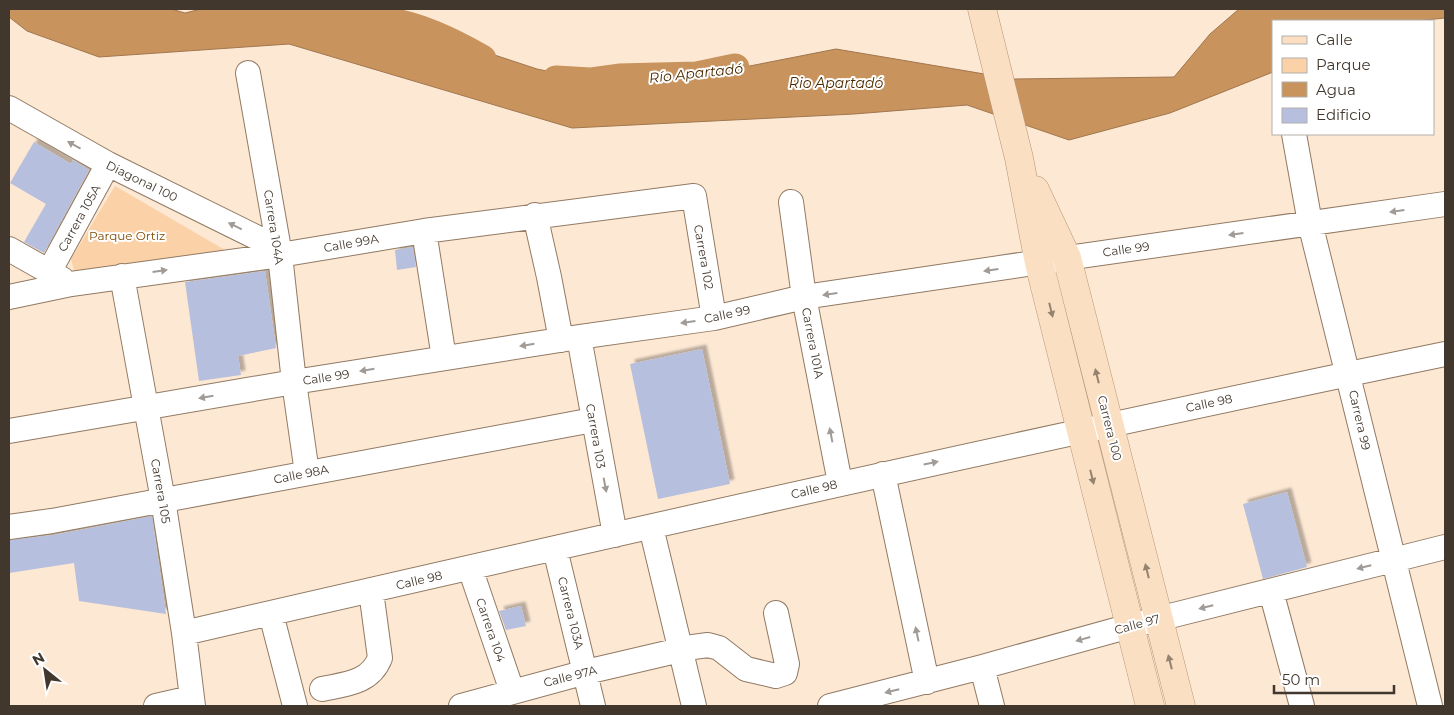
<svg xmlns="http://www.w3.org/2000/svg" width="1454" height="715" font-family="Montserrat,sans-serif">
  <defs>
    <filter id="shadow"><feDropShadow dx="4.5" dy="-4.5" stdDeviation="1" flood-color="#0004"/></filter>
  </defs>
  <rect width="100%" height="100%" fill="#fde8d4"/>
  <path fill="#fbd1a7" d="M115 186 225 250 223 256 82 278 74 271 71 259Z"/>
  <path fill="#c8935d" stroke="#a0774f" d="M9 9H171L185 13 201 9H310L449 40 537 69 633 89 836 49 1014 79 1174 77 1210 34 1239 9H1445V18L1415 21H1273V72L1170 113 1069 140 967 105 854 114 572 128 289 44 99 57 27 31 9 17Z"/>
  <g fill="none" stroke-linecap="round" stroke-linejoin="round">
    <path stroke="#c8935d" stroke-width="29" d="M324 20C343 21 363 19 382 21 418 25 452 42 482 59
      M556 80 590 82 619 78 697 76 735 68"/>
  </g>
  <path fill="#b6bfdd" filter="url(#shadow)" d="M34 142 71 164 73 160 89 170 44 253 24 242 46 204 10 183Z
    M413 247 416 267 397 270 395 250Z
    M265 271 276 348 238 356 241 375 199 381 185 282Z
    M702 349 730 484 658 499 630 364Z
    M1287 492 1307 567 1263 579 1243 504Z
    M152 516 166 614 79 601 74 563 9 573V540L54 535Z
    M521 606 526 626 506 630 499 611Z"/>
  <g fill="none" stroke-linecap="round" stroke-linejoin="round">
    <g stroke="#917a63" stroke-width="26">
      <path id="minor" d="M248 73 280 255 294 382 307 473
        M9 108 108 164 278 248
        M1294 134 1310 223 1430 706
        M791 202 804 297 840 483
        M535 215 549 277 561 340
        M424 231 444 358
        M9 249 62 279
        M49 272 108 164
        M122 276 163 500 184 633 193 706
        M9 297 71 284 280 255 424 231 694 196 714 318
        M579 337 615 535
        M9 431 294 382 579 337 714 318 804 297 1067 258 1445 204
        M883 474 927 682
        M9 527 52 521 593 420
        M651 527 694 706
        M555 549 593 706
        M470 568 512 691
        M1271 591 1302 706
        M271 614 295 706
        M184 633C604 536 1024 441 1445 354
        M982 667 992 706
        M322 689C346 684 370 683 380 658L371 591
        M156 706 191 698
        M461 706 586 672 693 647 708 645 719 648 746 669 776 676 785 673 787 664 776 613
        M830 706 982 667 1130 626 1445 547"/>
    </g>
    <g stroke="#b79674" stroke-width="29">
      <path id="major" d="M982 9 1019 158 1039 263 1150 706
        M1035 190 1067 258 1181 706"/>
    </g>
    <use href="#minor" stroke="#fff" stroke-width="24"/>
    <use href="#major" stroke="#fadfc3" stroke-width="28"/>
  </g>
  <defs><path id="oneway-solid" d="M-6-.8H1V-3.2L6.5 0L1 3.2V.8H-6Z" transform="scale(1.25)"/></defs>
  <g fill="#a09b96">
    <use href="#oneway-solid" transform="translate(74 145) rotate(-151)"/>
    <use href="#oneway-solid" transform="translate(1397 211) rotate(172)"/>
    <use href="#oneway-solid" transform="translate(235 226) rotate(-154)"/>
    <use href="#oneway-solid" transform="translate(1236 234) rotate(172)"/>
    <use href="#oneway-solid" transform="translate(991 270) rotate(172)"/>
    <use href="#oneway-solid" transform="translate(160 271) rotate(-8)"/>
    <use href="#oneway-solid" transform="translate(830 294) rotate(172)"/>
    <use href="#oneway-solid" transform="translate(688 322) rotate(172)"/>
    <use href="#oneway-solid" transform="translate(527 345) rotate(171)"/>
    <use href="#oneway-solid" transform="translate(367 370) rotate(171)"/>
    <use href="#oneway-solid" transform="translate(206 397) rotate(170)"/>
    <use href="#oneway-solid" transform="translate(831 435) rotate(-101)"/>
    <use href="#oneway-solid" transform="translate(931 463) rotate(-12)"/>
    <use href="#oneway-solid" transform="translate(605 485) rotate(79)"/>
    <use href="#oneway-solid" transform="translate(1364 567) rotate(166)"/>
    <use href="#oneway-solid" transform="translate(1206 607) rotate(166)"/>
    <use href="#oneway-solid" transform="translate(917 634) rotate(-102)"/>
    <use href="#oneway-solid" transform="translate(1083 639) rotate(164)"/>
    <use href="#oneway-solid" transform="translate(892 691) rotate(166)"/>
  </g>
  <g fill="#948370">
    <use href="#oneway-solid" transform="translate(1051 310) rotate(76)"/>
    <use href="#oneway-solid" transform="translate(1097 376) rotate(-104)"/>
    <use href="#oneway-solid" transform="translate(1092 477) rotate(76)"/>
    <use href="#oneway-solid" transform="translate(1147 571) rotate(-104)"/>
    <use href="#oneway-solid" transform="translate(1170 662) rotate(-104)"/>
  </g>
  <g text-anchor="middle" dominant-baseline="central" stroke-width="4" stroke-linejoin="round" paint-order="stroke">
    <g font-size="12" fill="#41372d" stroke="#fff">
      <text transform="translate(142 181) rotate(26)">Diagonal 100</text>
      <text transform="translate(79 218) rotate(-61)">Carrera 105A</text>
      <text transform="translate(274 227) rotate(81)">Carrera 104A</text>
      <text transform="translate(351 243) rotate(-10)">Calle 99A</text>
      <text transform="translate(1126 249) rotate(-8)">Calle 99</text>
      <text transform="translate(704 257) rotate(80)">Carrera 102</text>
      <text transform="translate(727 314) rotate(-12)">Calle 99</text>
      <text transform="translate(813 343) rotate(79)">Carrera 101A</text>
      <text transform="translate(326 377) rotate(-9)">Calle 99</text>
      <text transform="translate(1209 403) rotate(-12)">Calle 98</text>
      <text transform="translate(1360 420) rotate(77)">Carrera 99</text>
      <text transform="translate(1110 428) rotate(76)">Carrera 100</text>
      <text transform="translate(596 436) rotate(80)">Carrera 103</text>
      <text transform="translate(301 474) rotate(-11)">Calle 98A</text>
      <text transform="translate(814 489) rotate(-13)">Calle 98</text>
      <text transform="translate(161 491) rotate(80)">Carrera 105</text>
      <text transform="translate(419 580) rotate(-13)">Calle 98</text>
      <text transform="translate(571 613) rotate(76)">Carrera 103A</text>
      <text transform="translate(1137 624) rotate(-15)">Calle 97</text>
      <text transform="translate(491 630) rotate(71)">Carrera 104</text>
      <text transform="translate(570 676) rotate(-14)">Calle 97A</text>
    </g>
    <g font-size="12" fill="#7d4b05" stroke="#fff">
      <text x="127" y="235">Parque Ortiz</text>
    </g>
    <g font-size="14" font-style="italic" fill="#4d2b00" stroke="#fff">
      <text transform="translate(696 73) rotate(-6)">Río Apartadó</text>
      <text x="836" y="83">Rio Apartadó</text>
    </g>
  </g>
  <rect width="1454" height="715" fill="none" stroke="#41372d" stroke-width="20"/>
  <rect x="1272" y="20" width="162" height="115" fill="#ffffff" stroke="#b3afab"/>
  <rect x="1282" y="36" width="25" height="8" fill="#fadfc3" stroke="#b3afab"/>
  <text x="1316" y="45" font-size="15" fill="#41372d">Calle</text>
  <rect x="1282" y="58" width="25" height="15" fill="#fbd1a7" stroke="#b3afab"/>
  <text x="1316" y="70" font-size="15" fill="#41372d">Parque</text>
  <rect x="1282" y="82" width="25" height="15" fill="#c8935d" stroke="#b3afab"/>
  <text x="1316" y="95" font-size="15" fill="#41372d">Agua</text>
  <rect x="1282" y="108" width="25" height="15" fill="#b6bfdd" stroke="#b3afab"/>
  <text x="1316" y="120" font-size="15" fill="#41372d">Edificio</text>
  <g transform="translate(45 670) rotate(330)" stroke="#ffffff" stroke-width="4" paint-order="stroke">
  <path d="M0-4L9 19L0 12L-9 19Z" fill="#41372d"/>
  <text y="-8" font-size="14" font-weight="bold" text-anchor="middle" fill="#41372d">N</text>
  </g>
  <path d="M1274 685v8h120v-8" fill="none" stroke="#41372d" stroke-width="2.5"/>
  <text x="1282" y="685" font-size="15" fill="#41372d" stroke="#ffffff" stroke-width="4" paint-order="stroke">50 m</text>
</svg>
